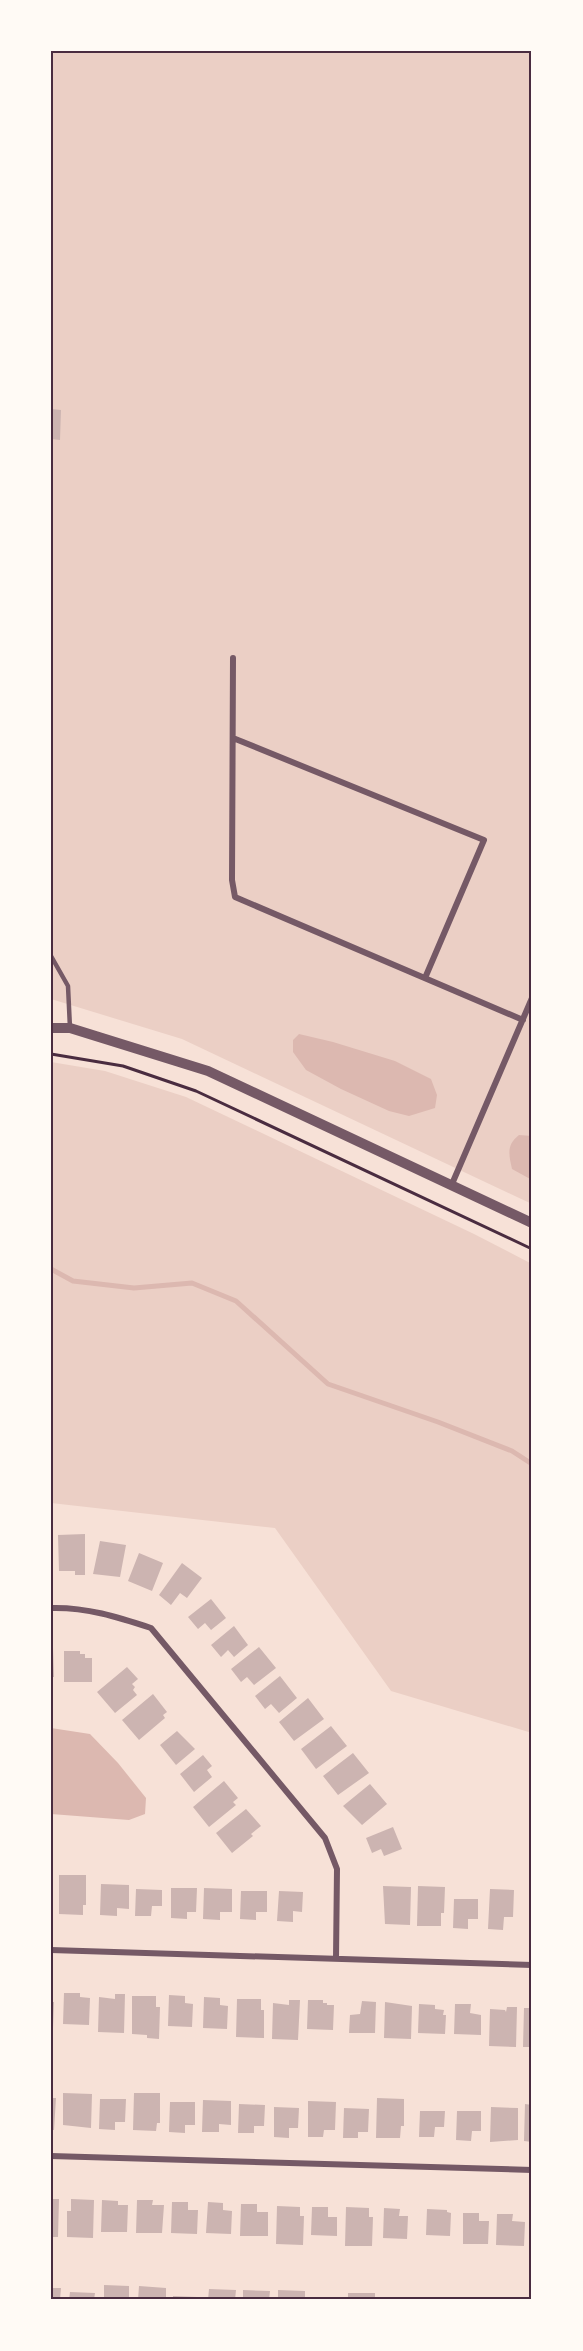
<svg xmlns="http://www.w3.org/2000/svg" width="583" height="2351" font-family="'Archivo Narrow',sans-serif">
  <rect width="100%" height="100%" fill="#f7e1d7"/>
  <path fill="#ebcfc5" d="M51 51H532V1204L182 1039 51 999Z
    M51 1062 105 1071 186 1097 474 1234 532 1264V1733L391 1691 275 1528 51 1503Z"/>
  <path fill="#dcb8b0" d="M299 1034 333 1042 395 1061 431 1079 437 1095 435 1108 409 1116 389 1111 341 1089 306 1070 293 1052V1040Z
    M519 1135 532 1136V1180L512 1169C509 1155 506 1145 519 1135Z
    M51 1728 90 1734 118 1763 146 1798 145 1814 129 1820 51 1814Z"/>
  <g fill="none" stroke-linecap="round" stroke-linejoin="round">
    <path stroke="#dcb8b0" stroke-width="5" d="M51 1269 73 1281 134 1288 192 1283 236 1301 328 1384 438 1422 512 1451 532 1464"/>
  </g>
  <path fill="#ccb4b1" d="M51 409 61 410 60 440 51 439Z
    M85 1534V1575H75V1571H59L58 1535Z
    M100 1541 126 1545 120 1577 93 1574Z
    M139 1553 163 1563 152 1591 128 1581Z
    M182 1563 202 1578 187 1598 180 1593 171 1605 159 1595Z
    M211 1599 226 1618 211 1630 205 1623 198 1629 188 1617Z
    M234 1626 248 1645 234 1657 228 1650 221 1657 211 1645Z
    M259 1647 276 1668 254 1685 247 1677 241 1682 231 1669Z
    M51 1648H53L54 1677H51Z
    M64 1651H80V1654H85V1658H92V1682H64Z
    M127 1667 138 1679 132 1684 135 1687 133 1690 137 1695 115 1713 97 1692Z
    M280 1676 297 1698 279 1713 271 1704 265 1709 255 1696Z
    M153 1694 167 1712 163 1715 165 1718 139 1740 122 1720Z
    M308 1698 324 1719 294 1741 279 1722Z
    M331 1726 347 1746 316 1769 301 1749Z
    M177 1731 195 1749 176 1765 160 1745Z
    M353 1753 369 1773 338 1795 323 1776Z
    M203 1755 212 1766 207 1770 212 1777 194 1792 180 1774Z
    M224 1781 238 1798 233 1802 236 1805 209 1827 193 1807Z
    M370 1784 387 1804 362 1825 343 1806Z
    M246 1809 261 1826 251 1834 253 1836 232 1853 216 1833Z
    M393 1827 402 1849 384 1856 381 1849 372 1853 366 1838Z
    M59 1875H86V1905H83V1915L59 1914Z
    M101 1884 129 1885V1909L117 1908V1916L100 1915Z
    M383 1886 411 1887 410 1925 385 1924Z
    M418 1886 445 1887 444 1913H441V1926H417Z
    M171 1888H197L196 1912H187V1919L171 1918Z
    M204 1888 232 1889V1912H220V1920L203 1919Z
    M136 1889 162 1890V1906H152L151 1916H135Z
    M490 1889 514 1890 513 1917H504L503 1930 488 1929Z
    M241 1891H267V1912H256V1920L240 1919Z
    M279 1891 303 1892 302 1912 293 1911V1922L277 1921Z
    M454 1899H478V1919H468V1929L453 1928Z
    M64 1993H80V1997L90 1998 89 2025 63 2024Z
    M115 1994H125L124 2033 98 2032 99 1997 115 1999Z
    M169 1995 185 1996V2003L193 2004 192 2027 168 2026Z
    M132 1996H156V2007H160L159 2039 147 2038V2035L132 2034Z
    M204 1997 220 1998V2005L228 2006 227 2029 203 2028Z
    M237 1999H261V2010H264V2038L236 2037Z
    M289 2000H300L298 2040 272 2039 273 2003 289 2005Z
    M308 2000H323V2003H327V2005H334L333 2030 307 2029Z
    M362 2001 376 2002 375 2033H349L350 2015 360 2014Z
    M51 2002H54L53 2028H51Z
    M385 2002 412 2006 411 2039 384 2038Z
    M419 2004 435 2005V2009L444 2010 443 2015H446L445 2034 418 2033Z
    M455 2004H471L470 2013 481 2015V2035L454 2034Z
    M507 2007H517L516 2047 489 2046 490 2009 505 2010 506 2012Z
    M524 2008H532V2047H523Z
    M63 2093 92 2094 91 2128 63 2125Z
    M134 2093H160V2123H157L156 2131 133 2130Z
    M51 2098H56L54 2130H51Z
    M377 2098 404 2099V2126H401L400 2138H376Z
    M100 2099H126L125 2122H115V2130L99 2129Z
    M203 2100 231 2101V2125L219 2124V2132H202Z
    M308 2101 336 2102 335 2130H324L323 2137H308Z
    M170 2102H195V2125H185V2133L169 2132Z
    M239 2104 265 2105 264 2126H254V2133H238Z
    M525 2104 532 2105V2142L524 2141Z
    M274 2107 299 2108 298 2128H289V2138L274 2137Z
    M491 2107 518 2108V2140L490 2142Z
    M344 2108 369 2109 368 2132H358V2138H343Z
    M420 2111H445L444 2127H435L434 2137H419Z
    M457 2111H481V2131H472L471 2141 456 2140Z
    M51 2199H59L58 2237H51Z
    M71 2199 94 2200 93 2238 67 2237V2211H71Z
    M102 2200 118 2201V2205H128L127 2232H101Z
    M137 2200H153L152 2205H164L162 2233H136Z
    M172 2202H188V2210H198L197 2234 171 2233Z
    M208 2202 223 2203V2210L232 2211 231 2234 206 2233Z
    M241 2204H257V2212H268V2236H240Z
    M277 2206 300 2207V2216H304L303 2245 276 2244Z
    M312 2207H328V2217H337V2236L311 2235Z
    M346 2207 369 2208V2217H373L372 2246H345Z
    M384 2208 400 2209 399 2216H408L407 2239 383 2238Z
    M427 2209 447 2210V2212L451 2213 450 2236 426 2235Z
    M463 2213H479V2221H489L488 2244H463Z
    M497 2214H513L512 2221 525 2222 524 2246 496 2245Z
    M104 2285 129 2286V2300H104Z
    M139 2286 166 2288V2300H138Z
    M51 2288H61L60 2300H51Z
    M209 2289 236 2290 235 2300H208Z
    M243 2290 270 2291 269 2300H243Z
    M278 2290 305 2291V2300H278Z
    M70 2292 95 2293 94 2300H69Z
    M348 2293H375V2300H348Z
    M173 2296 197 2297V2300H173Z"/>
  <g fill="none" stroke-linecap="round" stroke-linejoin="round">
    <path stroke="#4a2c40" stroke-width="3" d="M51 1054 123 1066 196 1091 532 1249"/>
    <path stroke="#755966" stroke-width="4.5" d="M51 956 68 986 70 1028"/>
    <path stroke="#755966" stroke-width="6" d="M233 658 232 880 235 897 523 1020
      M233 738 484 840 425 978
      M452 1184 532 998
      M51 1608C86 1607 118 1617 151 1628L325 1838 337 1869 336 1958
      M51 1950 532 1965
      M51 2156 532 2170"/>
    <path stroke="#755966" stroke-width="10" d="M51 1028H70L208 1071 532 1223"/>
  </g>
  <rect width="583" height="2351" fill="none" stroke="#fffaf5" stroke-width="105"/>
  <rect x="52" y="52" width="478" height="2246" fill="none" stroke="#4a2c40" stroke-width="2"/>
</svg>
